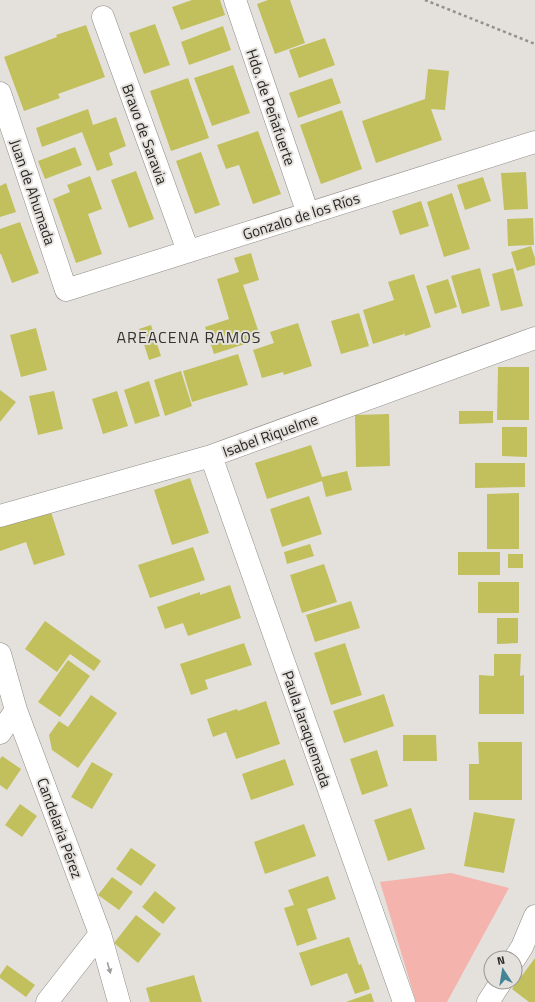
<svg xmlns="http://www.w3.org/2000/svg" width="535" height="1002" font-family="'Titillium Web',sans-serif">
  <rect width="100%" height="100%" fill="#e4e1dc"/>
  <path fill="#f5b3ad" d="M451 873 509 888 447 1002H416L380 882Z"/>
  <path fill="#c1c05c" d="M192 0H220L225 15 181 30 172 7Z
    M268 0H290L305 43 275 54 257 4Z
    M155 24 170 65 144 74 129 33Z
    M86 25 105 77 58 94 60 98 24 111 4 57 57 37 56 35Z
    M223 26 231 50 189 65 181 42Z
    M325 38 335 65 299 78 289 50Z
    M233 65 250 113 212 126 194 78Z
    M428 69 449 71 445 110 431 109 442 140 376 163 362 121 425 99Z
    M188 78 209 138 171 151 150 91Z
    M332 78 341 103 298 118 289 93Z
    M88 109 93 125 116 117 126 146 109 153 113 165 97 171 82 132 42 147 36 128Z
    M342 110 362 169 321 184 300 125Z
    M258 131 281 194 253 204 239 165 226 169 217 145Z
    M75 147 82 165 45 179 38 161Z
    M201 152 220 205 195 214 176 161Z
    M136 171 154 219 129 228 111 180Z
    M526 172 528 209 504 210 501 173Z
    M90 176 102 209 88 214 102 254 76 263 53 199 70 192 67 185Z
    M483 177 491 201 465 210 457 185Z
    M6 183 16 212 0 217V186Z
    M452 193 470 249 444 257 427 202Z
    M421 201 429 226 400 235 392 211Z
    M533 218 534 245 508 246 507 219Z
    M20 222 39 273 12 283 1 254H0V229Z
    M531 246 535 258V265L517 271 511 252Z
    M251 253 259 280 243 285 261 339 214 354 205 327 229 319 217 279 239 272 234 258Z
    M480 268 490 306 462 314 451 276Z
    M513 268 523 306 501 311 492 274Z
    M414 274 431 327 405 336 403 329 404 334 373 344 363 310 394 300 388 282Z
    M448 279 457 307 435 314 426 286Z
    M359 313 369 346 341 354 331 321Z
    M298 323 312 366 284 375 283 372 262 378 253 350 274 343 270 332Z
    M151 325 161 356 149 360 139 329Z
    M36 328 47 370 21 377 10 335Z
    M238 354 248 385 192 402 183 371Z
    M498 367H529V420H497Z
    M181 371 192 406 165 416 154 380Z
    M149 381 160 416 135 424 124 390Z
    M0 390 16 402 0 422Z
    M54 391 63 429 38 435 29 396Z
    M117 391 128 426 103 434 92 399Z
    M459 411H493V423L459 424Z
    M389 414 390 466 356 467 355 415Z
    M502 427H527V457L502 456Z
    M311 445 322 477 347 471 352 490 326 497 322 481 267 499 255 463Z
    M475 463H525V487L475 488Z
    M190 478 209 533 172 545 154 490Z
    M519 493V549H487V494Z
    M309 496 322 534 282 547 270 509Z
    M50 509 65 555 34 565 26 542 0 551V526Z
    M310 544 314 556 287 564 284 552Z
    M193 547 205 580 150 598 138 565Z
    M458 552H500V575H458Z
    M508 554H523V568H508Z
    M324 564 337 602 302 613 290 575Z
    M478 582H519V613H478Z
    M230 585 241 618 188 636 183 623 165 629 157 607 200 592V595Z
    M351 601 360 628 315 642 306 615Z
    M497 618H518V643L497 644Z
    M45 621 101 661 94 671 70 654 57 672 25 649Z
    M244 643 252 665 205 680 208 689 191 695 180 664Z
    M345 643 362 695 331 705 314 653Z
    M494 654H521L520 676 524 675V714H479V675L494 676Z
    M68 660 90 676 60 717 38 702Z
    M384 694 394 726 344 743 333 711Z
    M91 695 117 713 78 768 52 750 49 735 59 721 68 727Z
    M266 701 280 744 236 759 226 732 213 737 207 719 237 709 238 711Z
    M403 735H436L437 761H403Z
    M478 742H522V800H469V764H479Z
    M377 750 388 786 362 795 350 759Z
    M2 756 21 769 7 790 0 785V759Z
    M285 759 294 785 251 800 242 774Z
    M92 762 113 774 92 809 71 797Z
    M20 804 37 816 22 837 5 825Z
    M411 808 425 849 388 861 374 820Z
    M474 812 515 819 504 873 464 866Z
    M304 824 316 856 265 874 254 842Z
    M131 848 156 865 141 886 116 869Z
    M328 876 336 899 307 909 317 939 297 946 284 908 294 905 288 890Z
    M112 877 133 892 119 910 98 895Z
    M155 891 176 908 163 924 142 907Z
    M136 915 161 934 138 963 114 943Z
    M349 937 359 965 361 964 370 989 355 994 347 973 311 986 299 953Z
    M535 958V1002H529L512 989Z
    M7 965 35 985 26 997 0 978V975Z
    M194 975 202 1002H150L146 988Z
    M371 993 374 1002H346Z"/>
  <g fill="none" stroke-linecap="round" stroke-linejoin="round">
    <g stroke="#8f8c88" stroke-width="23">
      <path id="street" d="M235 0 308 214
        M103 17 188 251
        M0 93 66 290 535 142
        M211 456 404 1002
        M0 516 211 456 535 338
        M0 654 16 710 100 934 119 1002
        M0 733 16 710
        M515 958 522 947 535 916
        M47 1002 100 934
        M488 1002 501 982"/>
    </g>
    <path stroke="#93908d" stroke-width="2.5" stroke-dasharray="3 3" stroke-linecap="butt" d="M425 0 535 44"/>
    <use href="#street" stroke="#fff" stroke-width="22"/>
  </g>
  <defs><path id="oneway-solid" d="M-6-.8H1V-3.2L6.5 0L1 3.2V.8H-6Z"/></defs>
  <use fill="#9d9d9c" href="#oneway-solid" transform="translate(109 968) rotate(74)"/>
  <g text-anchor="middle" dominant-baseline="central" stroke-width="4" stroke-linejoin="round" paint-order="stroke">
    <g font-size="15" fill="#262524" stroke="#e4e1dc">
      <text transform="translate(271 107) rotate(71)">Hdo. de Peñafuerte</text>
      <text transform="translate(145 134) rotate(70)">Bravo de Saravia</text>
      <text transform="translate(33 192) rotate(71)">Juan de Ahumada</text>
      <text transform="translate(301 216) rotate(-18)">Gonzalo de los Ríos</text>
      <text transform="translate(270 435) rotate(-20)">Isabel Riquelme</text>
      <text transform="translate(307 729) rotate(71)">Paula Jaraquemada</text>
      <text transform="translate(60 828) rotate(70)">Candelaria Pérez</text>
    </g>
    <g font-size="16" letter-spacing="1" fill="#35332f" stroke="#e4e1dc">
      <text x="189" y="337">AREACENA RAMOS</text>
    </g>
  </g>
  <g transform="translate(503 970) rotate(348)"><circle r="19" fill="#e4e1dc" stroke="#989692"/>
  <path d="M0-3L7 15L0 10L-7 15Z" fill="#448497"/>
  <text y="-6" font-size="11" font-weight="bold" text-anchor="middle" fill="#262524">N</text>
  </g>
</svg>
